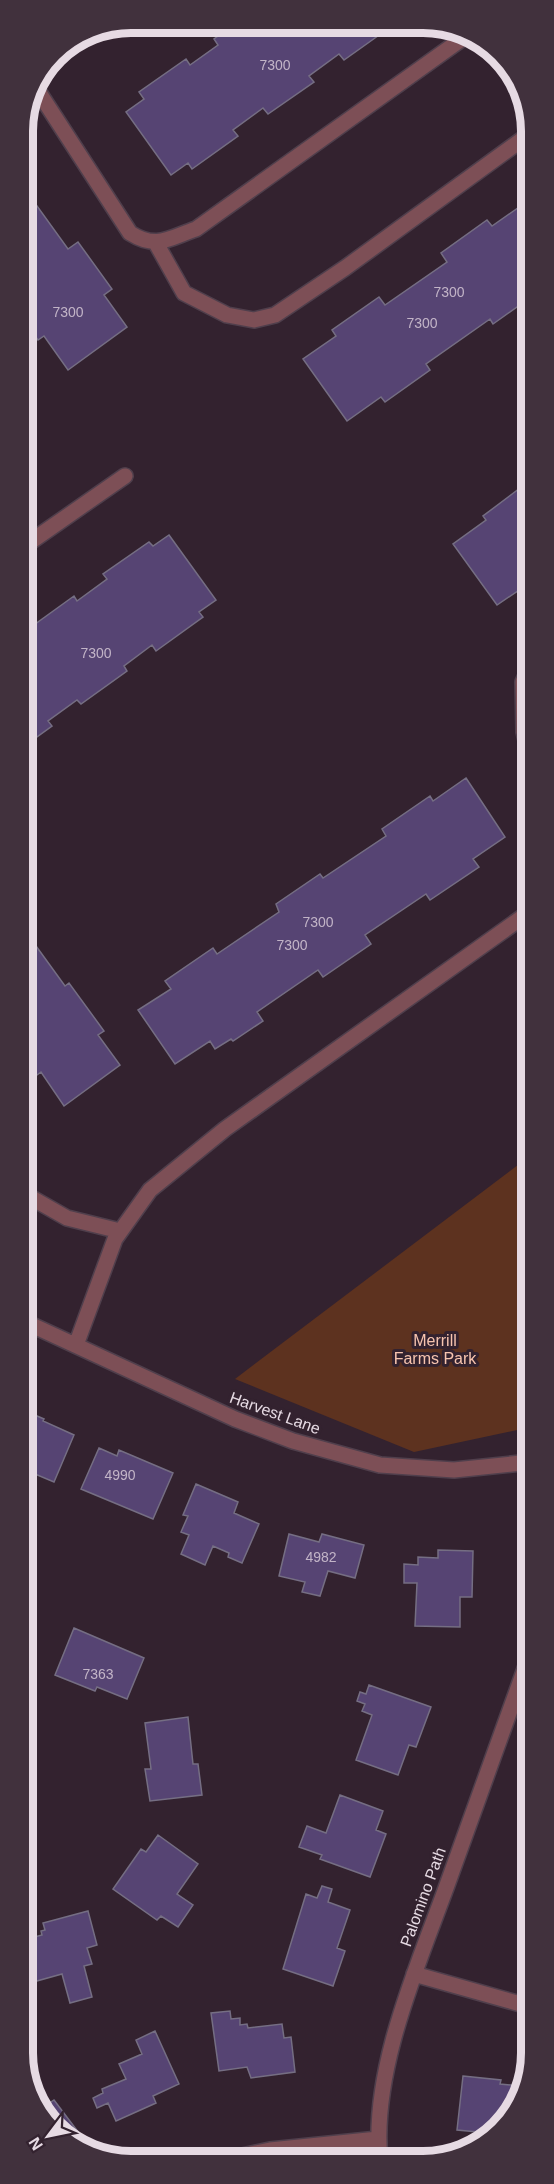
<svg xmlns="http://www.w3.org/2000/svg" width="554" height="2184" font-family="Arial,sans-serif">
  <rect width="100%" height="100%" fill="#33222f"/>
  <path fill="#5d321f" d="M531 1155V1427L414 1452 235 1379Z"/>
  <path fill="#564473" stroke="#756e83" stroke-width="1.5" d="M235 24 388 25 389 28 344 60 339 54 309 76 314 82 268 114 263 108 233 130 238 136 192 169 188 163 171 175 126 112 144 99 139 92 186 59 190 65 218 45 214 39Z
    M23 166 34 181 24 188 68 249 78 242 112 289 104 295 127 327 68 370 44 336 38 340 23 319Z
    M525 203 531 211V297L493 324 490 319 426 364 430 370 385 402 381 397 347 421 303 359 336 336 332 330 379 297 385 305 447 262 441 253 487 220 492 226Z
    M528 482 531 485V582L497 605 453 544 486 520 483 516Z
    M169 535 216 600 199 612 203 617 156 651 152 645 124 666 127 671 81 704 77 700 48 721 52 726 23 747V640L30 635 27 630 74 596 77 601 107 579 103 574 149 542 153 546Z
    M466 778 505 837 473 859 479 867 430 900 426 894 365 935 371 944 323 977 318 970 257 1012 263 1021 233 1041 231 1039 215 1049 210 1041 175 1064 138 1010 171 989 165 981 213 948 217 954 279 912 276 904 320 874 323 878 386 836 382 829 430 796 433 801Z
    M23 928 65 986 69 983 104 1031 98 1035 120 1065 64 1106 41 1072 33 1078 23 1064Z
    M23 1410 44 1419 43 1421 74 1435 54 1482 23 1469Z
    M99 1448 117 1456 119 1450 173 1473 153 1519 81 1489Z
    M196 1484 238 1502 234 1513 259 1524 242 1563 228 1557 229 1553 213 1546 205 1565 181 1554 189 1535 181 1532 188 1516 183 1515Z
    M289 1534 319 1542 322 1534 364 1545 355 1578 328 1571 320 1596 302 1592 305 1582 279 1576Z
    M438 1550 473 1551 472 1597H460V1627L415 1626 417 1583H404V1564L418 1565V1557L438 1558Z
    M74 1628 144 1658 127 1699 97 1687 95 1691 55 1675Z
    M369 1685 431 1707 416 1747 409 1745 398 1775 356 1760 372 1715 362 1711 365 1704 357 1701 360 1692 366 1694Z
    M188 1717 193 1764H198L202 1795 150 1801 145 1769H151L145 1723Z
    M340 1795 383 1811 376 1830 386 1834 370 1877 320 1859 322 1855 299 1847 307 1826 326 1833Z
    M158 1835 198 1864 177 1894 193 1905 178 1927 161 1916 157 1920 113 1889 141 1849 146 1852Z
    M322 1886 332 1889 328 1902 350 1910 337 1948 345 1951 333 1986 283 1969 306 1894 317 1898Z
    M531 1888V1927L518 1922Z
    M88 1911 97 1945 87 1948 92 1964 84 1966 92 1997 70 2003 62 1974 26 1984 23 1975V1940L42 1935 41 1931 45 1930 43 1923Z
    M230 2011 231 2019 240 2018V2025L247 2024 248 2028 282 2024 284 2038 291 2037 295 2072 251 2078 247 2067 219 2071 211 2013Z
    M155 2031 179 2084 153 2096 156 2103 116 2121 108 2103 97 2108 93 2098 103 2093 102 2089 126 2079 119 2064 142 2054 136 2040Z
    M463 2076 501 2080 500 2084 520 2086 504 2125 489 2133 457 2130Z
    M54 2100 79 2133 72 2138 50 2125 42 2108Z"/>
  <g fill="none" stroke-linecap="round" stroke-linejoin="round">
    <g stroke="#503f4c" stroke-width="18">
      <path id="minor" d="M38 91 130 233C157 250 169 238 196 229L466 36
        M156 243 184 293 227 315 254 320 275 315 345 268 531 133
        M23 547 125 476
        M531 665 523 682 524 732 531 761
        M23 1193 67 1218 120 1231
        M23 1321 235 1419 293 1441 380 1465 454 1470 531 1462
        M76 1345 115 1239 150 1190 225 1129 531 911
        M414 1974 531 2007
        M224 2160 270 2150 378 2139
        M380 2160C371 2072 416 1970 446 1888 474 1809 503 1731 531 1652"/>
    </g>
    <use href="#minor" stroke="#7d4f56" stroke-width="15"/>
  </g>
  <g text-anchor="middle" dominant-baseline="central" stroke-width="6" stroke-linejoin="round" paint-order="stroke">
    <g font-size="14" fill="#c2b4c7">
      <text x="275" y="65">7300</text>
      <text x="449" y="292">7300</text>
      <text x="68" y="312">7300</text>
      <text x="422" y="323">7300</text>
      <text x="96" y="653">7300</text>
      <text x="318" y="922">7300</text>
      <text x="292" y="945">7300</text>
      <text x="120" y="1475">4990</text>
      <text x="321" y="1557">4982</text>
      <text x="98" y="1674">7363</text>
    </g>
    <g font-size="16" fill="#f7c4af" stroke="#33222f">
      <text x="435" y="1340">Merrill<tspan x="435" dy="18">Farms Park</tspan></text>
    </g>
    <g font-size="16" fill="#e6dae3" stroke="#33222f">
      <text transform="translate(275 1413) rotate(20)">Harvest Lane</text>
      <text transform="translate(423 1897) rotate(-70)">Palomino Path</text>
    </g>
  </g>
  <path d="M0 0H554V2184H0ZM131 33H423A98 98 0 0 1 521 131V2053A98 98 0 0 1 423 2151H131A98 98 0 0 1 33 2053V131A98 98 0 0 1 131 33Z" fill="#41313d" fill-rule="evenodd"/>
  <path fill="none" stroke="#e6dae3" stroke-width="8" d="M131 33H423A98 98 0 0 1 521 131V2053A98 98 0 0 1 423 2151H131A98 98 0 0 1 33 2053V131A98 98 0 0 1 131 33Z"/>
  <g transform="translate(48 2136) rotate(238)" stroke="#33222f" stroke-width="4.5" paint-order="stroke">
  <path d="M0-4.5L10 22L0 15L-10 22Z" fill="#e6dae3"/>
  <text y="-9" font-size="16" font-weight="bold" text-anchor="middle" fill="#e6dae3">N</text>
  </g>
</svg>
